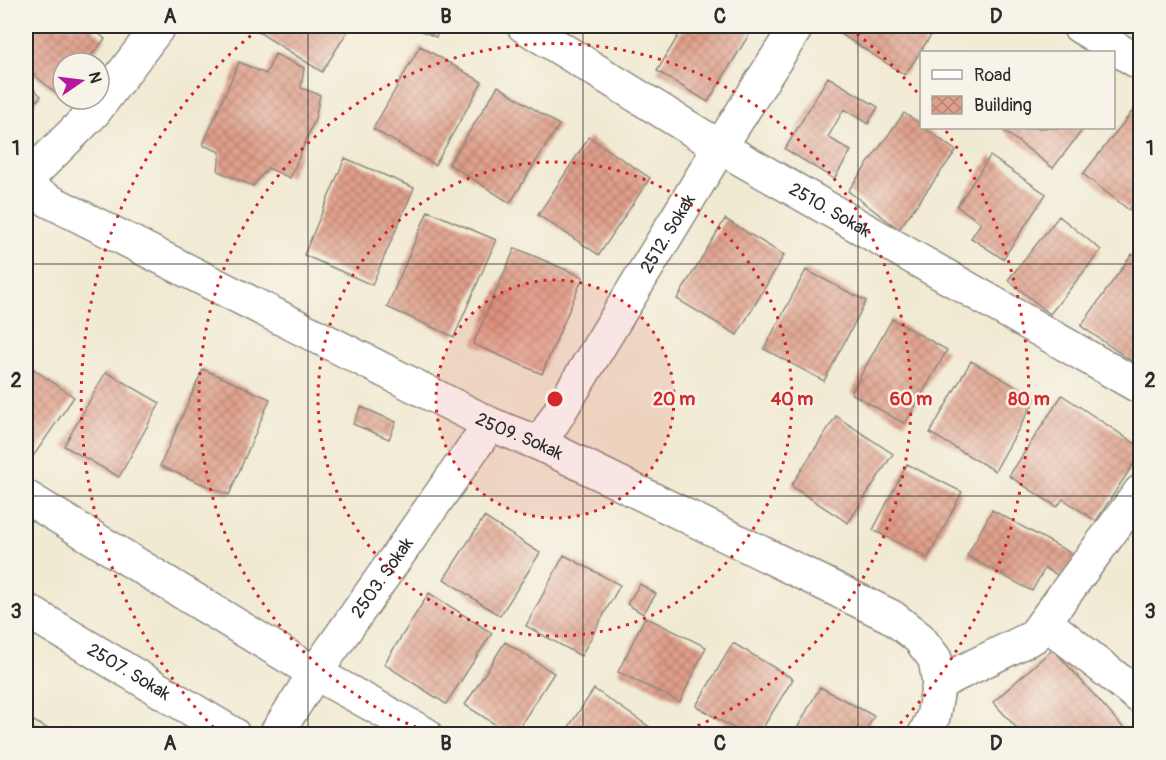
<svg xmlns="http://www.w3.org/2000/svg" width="1166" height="760" font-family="Pangolin,sans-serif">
  <defs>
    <pattern id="building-cross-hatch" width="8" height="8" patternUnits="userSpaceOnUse" patternTransform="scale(1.5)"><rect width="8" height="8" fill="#e09f8a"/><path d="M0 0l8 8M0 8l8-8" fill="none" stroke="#b68271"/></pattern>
  </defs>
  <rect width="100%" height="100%" fill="#f7f3e8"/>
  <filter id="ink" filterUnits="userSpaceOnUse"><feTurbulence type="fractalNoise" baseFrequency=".0167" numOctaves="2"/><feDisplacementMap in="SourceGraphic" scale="12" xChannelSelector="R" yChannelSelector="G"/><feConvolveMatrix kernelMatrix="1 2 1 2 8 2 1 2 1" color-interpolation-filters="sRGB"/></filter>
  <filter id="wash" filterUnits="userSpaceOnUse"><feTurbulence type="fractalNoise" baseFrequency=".008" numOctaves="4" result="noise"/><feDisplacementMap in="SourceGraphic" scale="24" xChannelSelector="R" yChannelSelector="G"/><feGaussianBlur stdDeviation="1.35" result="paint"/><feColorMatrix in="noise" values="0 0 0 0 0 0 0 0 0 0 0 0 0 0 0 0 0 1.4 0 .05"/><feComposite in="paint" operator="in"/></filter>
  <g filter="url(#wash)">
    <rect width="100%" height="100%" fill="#f1ead3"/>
    <g id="blocks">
      <path fill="url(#building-cross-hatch)" d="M26 26H90L105 39 85 63H63V89L58 95 26 68Z
        M249 26H351L322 72Z
        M410 26H442L436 37Z
        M684 26H738L750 33 708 102 657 71Z
        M840 26H937L905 75 836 31Z
        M420 46 482 82 435 165 373 129Z
        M275 54 304 68 301 88 320 95 315 119 290 178 268 168 253 186 218 171 220 152 203 145 239 62 266 74Z
        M828 77 878 107 868 124 844 109 828 137 851 151 834 179 785 149Z
        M26 82 41 96 26 114Z
        M498 86 559 125 510 203 449 164Z
        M1139 103 1140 104V195L1129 210 1083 174Z
        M904 113 922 125V128H925L956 151 899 229 848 191Z
        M1006 128H1084L1053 168 1004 131Z
        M589 137 650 178 599 255 538 215Z
        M990 156 1046 194 1003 259 971 238 981 223 957 206Z
        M345 158 414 188 372 285 304 255Z
        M428 211 496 240 454 337 387 307Z
        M1059 216 1101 250 1050 314 1008 280Z
        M725 219 784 255 737 335 677 299Z
        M515 248 583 277 542 374 473 344Z
        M1132 254 1140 261V358L1136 364 1081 326Z
        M806 270 866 301 824 381 764 349Z
        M892 319 947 350 905 424 851 393Z
        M971 361 1036 398 995 471 930 433Z
        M26 364 74 397 32 458 26 453Z
        M203 369 270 399 229 495 160 466Z
        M106 372 160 403 119 477 64 446Z
        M1062 395 1140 447V454L1096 521 1063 499 1057 507 1009 476Z
        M361 407 396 422 389 439 353 424Z
        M836 416 893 454 848 523 791 486Z
        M907 464 962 492 928 558 873 530Z
        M992 510 1080 558 1068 581 1045 568 1032 591 967 556Z
        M484 517 540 553 500 616 444 579Z
        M564 555 620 585 581 656 526 626Z
        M640 584 656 594 643 614 627 604Z
        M429 593 492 633 446 704 384 664Z
        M645 617 706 647 680 702 618 672Z
        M505 642 554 673 515 734H510L465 705Z
        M733 643 793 679 759 734H743L696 706Z
        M1053 649 1129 734H1022L993 702Z
        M820 687 874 716 864 734H794Z
        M594 689 651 728 647 734H564Z
        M30 719 57 734H26V727Z"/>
    </g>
  </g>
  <g filter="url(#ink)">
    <use href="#blocks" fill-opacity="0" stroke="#8e8a7f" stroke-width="1.5"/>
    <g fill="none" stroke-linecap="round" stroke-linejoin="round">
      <g stroke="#8e8a7f" stroke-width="36">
        <g id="street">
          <path id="s1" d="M524 26 720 147 1140 387"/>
          <path d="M1079 26 1140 63"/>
          <path id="s2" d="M26 189 490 424 540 444 892 617 919 638 935 659 939 683 933 717 925 734"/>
          <path id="s3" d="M540 444 720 147 797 26"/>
          <path d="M26 497 315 673 425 734"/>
          <path d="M1045 622 1140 697"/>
          <path d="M939 683 1033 637 1140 492"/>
          <path id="s4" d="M276 734 315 673 490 424"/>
        </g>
      </g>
      <g stroke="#8e8a7f" stroke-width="36">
        <g id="secondary">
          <path d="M26 180 94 112 159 26"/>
          <path id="s5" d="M26 610 233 734"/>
        </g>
      </g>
      <use href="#street" stroke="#fff" stroke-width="33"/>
      <use href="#secondary" stroke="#fff" stroke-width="33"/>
    </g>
  </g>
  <path fill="none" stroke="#2b2b2b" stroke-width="1.5" stroke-opacity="0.55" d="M308 26V734M583 26V734M858 26V734M26 264H1140M26 496H1140"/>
  <circle cx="555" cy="399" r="119" fill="#d62828" fill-opacity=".12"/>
  <g fill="none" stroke="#d62828" stroke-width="3" stroke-dasharray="3 6">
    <circle cx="555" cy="399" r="119"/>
    <circle cx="555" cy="399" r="237"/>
    <path d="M433 734A356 356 0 1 1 677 734"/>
    <path d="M220 734A474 474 0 0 1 260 28M850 28A474 474 0 0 1 921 97M946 131A474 474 0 0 1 890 734"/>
  </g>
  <g text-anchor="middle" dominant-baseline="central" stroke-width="5" stroke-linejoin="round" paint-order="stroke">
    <g font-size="18" fill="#2b2b2b" stroke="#f7f3e8">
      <text stroke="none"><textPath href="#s1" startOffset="357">2510. Sokak</textPath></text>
      <text stroke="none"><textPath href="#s3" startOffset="246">2512. Sokak</textPath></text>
      <text stroke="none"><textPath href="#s2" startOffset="552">2509. Sokak</textPath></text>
      <text stroke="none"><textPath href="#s4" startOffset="189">2503. Sokak</textPath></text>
      <text stroke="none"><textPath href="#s5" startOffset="120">2507. Sokak</textPath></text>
    </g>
  </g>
  <circle cx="555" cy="399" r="9" fill="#d62828" stroke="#f7f3e8" stroke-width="3"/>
  <g font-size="18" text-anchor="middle" font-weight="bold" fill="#d62828" stroke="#f7f3e8" stroke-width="5" stroke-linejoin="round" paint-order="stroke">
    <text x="674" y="405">20 m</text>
    <text x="792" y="405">40 m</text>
    <text x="911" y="405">60 m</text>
    <text x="1029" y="405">80 m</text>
  </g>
  <rect width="1166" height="760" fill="none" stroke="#f7f3e8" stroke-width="66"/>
  <rect x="920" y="51" width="195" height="78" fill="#f7f3e8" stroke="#a5a39c" stroke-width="1.5"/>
  <rect x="932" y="70" width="30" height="9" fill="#ffffff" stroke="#a5a39c" stroke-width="1.5"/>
  <text x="974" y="81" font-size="18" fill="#2b2b2b">Road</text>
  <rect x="932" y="96" width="30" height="18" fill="url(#building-cross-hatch)" stroke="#a5a39c" stroke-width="1.5"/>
  <text x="974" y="111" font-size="18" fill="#2b2b2b">Building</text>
  <g transform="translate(81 81) rotate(76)"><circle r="28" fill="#f7f3e8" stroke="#a5a39c" stroke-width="1.5"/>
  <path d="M0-4.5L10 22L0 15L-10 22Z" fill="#b5179e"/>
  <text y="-9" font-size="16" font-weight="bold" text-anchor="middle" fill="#2b2b2b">N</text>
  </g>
  <rect x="33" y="33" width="1100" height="694" fill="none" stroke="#2b2b2b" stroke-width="2"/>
  <g font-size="20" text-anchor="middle" font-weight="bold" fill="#2b2b2b">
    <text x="170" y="23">A</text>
    <text x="446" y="23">B</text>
    <text x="720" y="23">C</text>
    <text x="996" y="23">D</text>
    <text x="16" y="155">1</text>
    <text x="1150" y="155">1</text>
    <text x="16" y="387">2</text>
    <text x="1150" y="387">2</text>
    <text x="16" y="618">3</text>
    <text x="1150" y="618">3</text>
    <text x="170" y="750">A</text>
    <text x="446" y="750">B</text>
    <text x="720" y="750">C</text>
    <text x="996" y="750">D</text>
  </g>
</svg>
